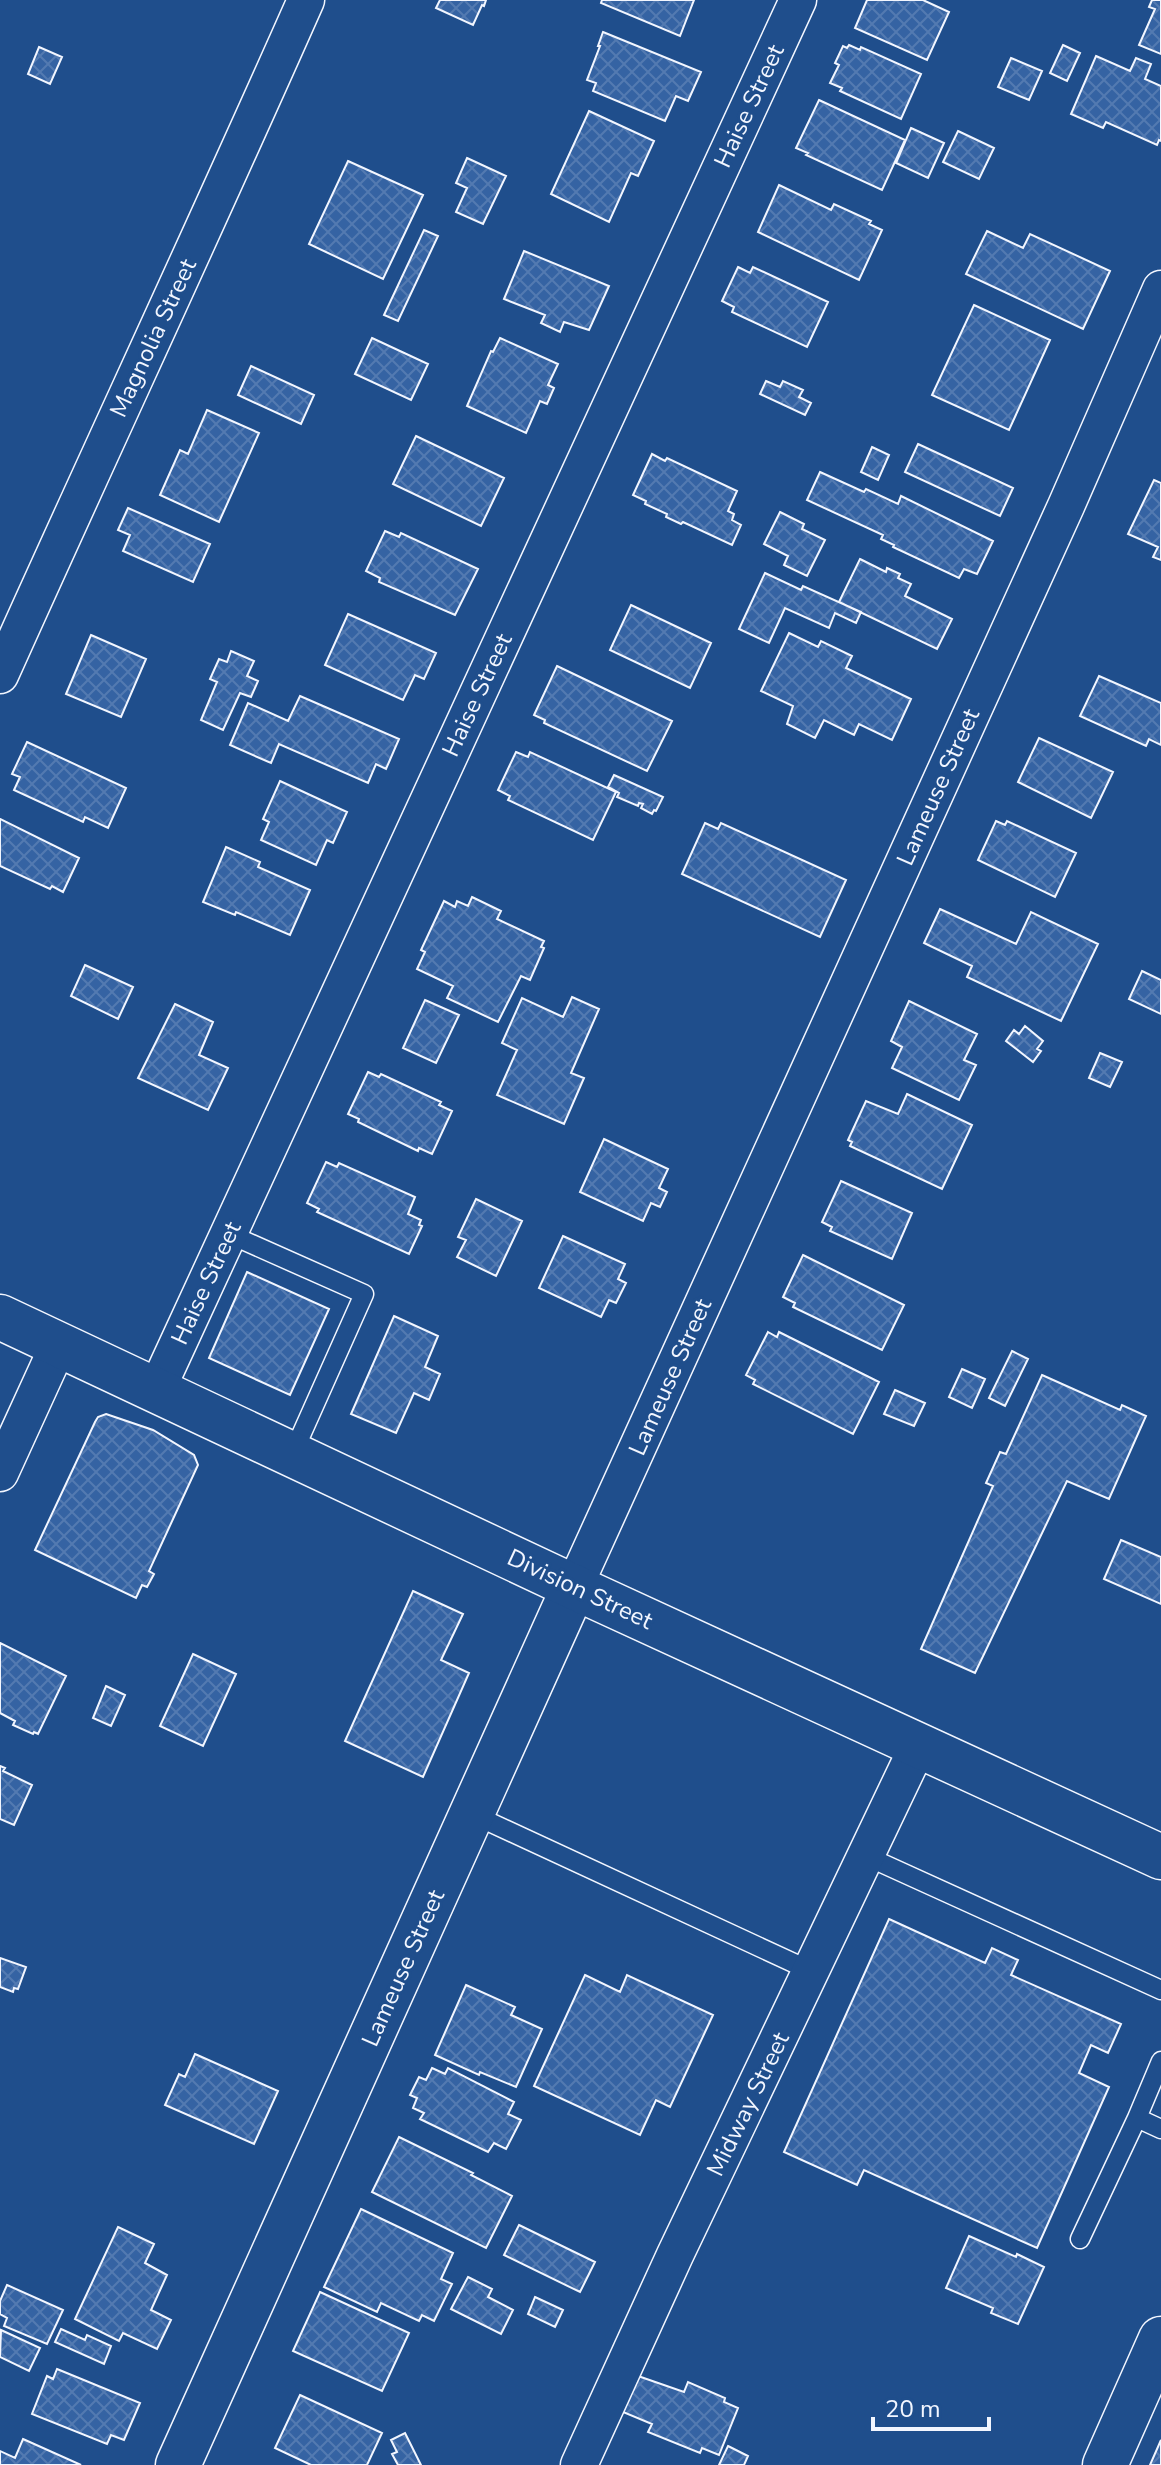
<svg xmlns="http://www.w3.org/2000/svg" width="1161" height="2465" font-family="'Nunito Sans',sans-serif">
  <defs>
    <pattern id="building-cross-hatch" width="8" height="8" patternUnits="userSpaceOnUse" patternTransform="scale(2)"><rect width="8" height="8" fill="#3563a3"/><path d="M0 0l8 8M0 8l8-8" fill="none" stroke="#537ab1"/></pattern>
  </defs>
  <rect width="100%" height="100%" fill="#1f4e8c"/>
  <path fill="url(#building-cross-hatch)" stroke="#f2f6ff" stroke-width="2" d="M440 0H486L484 6 482 5 473 25 436 8Z
    M602 0H694L680 36 601 3Z
    M867 0H923L949 12 927 60 855 28Z
    M1152 0H1161V54L1139 45 1155 9 1149 7Z
    M603 32 701 72 688 101 676 96 665 121 593 91 596 83 587 80 600 46H598Z
    M849 45 860 50 861 47 921 74 901 119 840 91 842 88 830 83 839 65 835 63 843 46 847 48Z
    M1063 45 1080 53 1067 81 1050 73Z
    M39 47 62 57 50 84 28 74Z
    M1096 56 1130 71 1136 58 1151 64 1145 79 1161 86V141L1159 140 1157 145 1106 122 1103 128 1071 114Z
    M1011 58 1042 71 1029 100 998 87Z
    M819 100 905 140 882 190 806 155 808 153 796 148Z
    M589 111 654 141 638 176 631 173 609 222 551 194Z
    M911 128 944 143 928 178 896 163Z
    M958 131 994 148 979 179 943 162Z
    M467 158 506 176 483 224 456 212 467 188 456 183Z
    M348 161 423 195 383 279 309 244Z
    M779 185 831 210 834 204 871 221 869 224 882 230 859 280 758 232Z
    M424 230 438 236 398 321 384 315Z
    M987 231 1023 248 1030 234 1110 271 1083 329 966 274Z
    M524 251 609 286 589 330 564 322 560 332 541 323 545 315 504 299Z
    M738 267 750 273 753 267 828 302 807 347 732 312 734 307 722 301Z
    M974 305 1050 340 1009 430 932 395Z
    M372 338 428 364 411 400 355 374Z
    M500 338 558 364 548 385 554 388 547 404 540 401 526 433 467 406 491 351 493 352Z
    M251 366 314 395 301 424 238 395Z
    M766 381 780 387 783 381 803 390 799 397 811 403 805 415 760 394Z
    M207 410 259 433 219 522 160 495 180 450 188 454Z
    M416 436 504 478 481 526 393 484Z
    M918 444 1013 488 1000 516 905 472Z
    M872 447 889 455 878 480 861 472Z
    M652 454 665 461 667 458 737 491 728 511 734 514 732 520 741 525 732 545 683 522 681 524 666 517 667 514 645 504 646 501 633 495Z
    M820 472 864 492 866 489 898 504 901 496 993 541 977 574 964 569 959 578 893 547 894 545 881 539 883 535 807 500Z
    M1154 480 1161 483V560L1153 557 1158 547 1128 534Z
    M128 508 210 544 193 582 123 551 130 535 118 530Z
    M780 512 804 524 802 529 825 540 807 576 784 565 788 556 764 544Z
    M385 531 399 537 401 533 478 569 455 615 379 582 380 578 366 571Z
    M860 559 886 572 887 568 900 574 898 578 911 584 905 596 952 619 937 649 839 602Z
    M765 573 801 590 803 586 861 612 856 623 835 613 829 628 785 608 769 643 739 629Z
    M631 605 711 643 690 688 610 650Z
    M348 614 436 653 424 679 415 675 403 700 325 665Z
    M789 633 818 647 821 641 852 656 846 668 911 699 892 740 859 724 854 735 824 720 815 738 787 724 793 706 761 691Z
    M91 635 146 659 121 717 66 694Z
    M231 651 254 661 247 676 258 681 251 697 240 693 223 730 201 720 217 682 210 679 219 659 227 662Z
    M557 666 672 721 647 771 544 723 545 720 534 715Z
    M1099 676 1161 703V745L1149 739 1146 746 1080 716Z
    M300 696 399 739 386 769 376 764 368 783 279 744 271 763 230 745 248 703 288 721Z
    M1039 738 1113 772 1091 818 1018 782Z
    M27 742 126 788 108 828 85 817 83 822 14 790 20 777 12 774Z
    M516 752 528 757 530 752 616 792 593 840 508 800 510 796 498 790Z
    M614 775 663 797 656 811 654 810 652 814 641 808 643 804 639 803 638 806 617 797 619 793 608 787Z
    M280 781 347 812 333 843 327 840 316 865 261 840 269 822 263 819Z
    M0 819 79 858 63 892 52 886 50 889 0 866Z
    M996 821 1005 825 1007 821 1076 853 1055 897 978 860Z
    M705 823 718 829 721 823 846 880 820 937 682 874Z
    M226 847 260 862 258 867 310 890 290 935 236 912 235 915 203 902Z
    M472 897 501 911 497 919 544 941 541 947 544 948 530 980 521 976 498 1022 447 998 453 986 417 969 425 952 421 950 444 901 455 907 457 901 468 906Z
    M940 909 1016 944 1031 912 1098 944 1061 1021 967 977 972 966 924 943Z
    M85 965 133 987 118 1019 71 996Z
    M1142 971 1161 980V1014L1129 999Z
    M572 997 599 1009 571 1073 584 1078 564 1124 497 1095 517 1050 502 1043 522 998 563 1017Z
    M425 1000 459 1015 436 1063 403 1048Z
    M909 1001 977 1034 964 1060 976 1065 959 1100 892 1068 902 1047 891 1041Z
    M175 1004 213 1022 199 1055 228 1068 208 1110 138 1078Z
    M1025 1026 1043 1041 1037 1049 1041 1051 1033 1062 1006 1041 1014 1030 1019 1034Z
    M1100 1053 1122 1062 1110 1087 1089 1078Z
    M368 1072 379 1077 381 1074 441 1102 439 1105 452 1111 432 1154 419 1148 418 1151 358 1122 359 1119 348 1114Z
    M907 1094 972 1125 942 1189 850 1146 852 1142 848 1140 866 1101 898 1114Z
    M604 1139 668 1169 659 1188 667 1192 660 1207 651 1203 643 1221 580 1192Z
    M326 1162 337 1167 339 1163 415 1197 408 1214 421 1220 419 1225 422 1226 409 1254 317 1212 319 1209 307 1203Z
    M841 1181 912 1213 892 1259 830 1231 832 1227 822 1222Z
    M476 1199 522 1221 496 1276 457 1257 466 1240 458 1237Z
    M563 1236 625 1264 618 1279 626 1283 616 1303 609 1300 601 1317 539 1288Z
    M803 1255 904 1305 882 1350 793 1307 795 1303 783 1297Z
    M247 1272 329 1309 290 1395 209 1358Z
    M394 1316 438 1336 425 1367 440 1374 429 1400 414 1393 396 1433 351 1414Z
    M768 1332 777 1337 779 1332 879 1382 853 1434 753 1384 755 1380 746 1375Z
    M1012 1351 1028 1359 1005 1406 989 1398Z
    M962 1369 985 1379 972 1408 949 1397Z
    M1042 1375 1120 1410 1122 1405 1146 1416 1109 1499 1067 1481 975 1673 921 1649 993 1486 986 1483 1000 1452 1006 1454Z
    M895 1390 925 1403 914 1426 884 1414Z
    M106 1414 153 1430 194 1455 198 1465 149 1571 154 1574 147 1587 142 1585 136 1598 35 1550 95 1422 98 1417Z
    M1121 1540 1161 1557V1604L1104 1579Z
    M413 1591 463 1614 441 1660 469 1673 423 1777 345 1741Z
    M0 1643 66 1676 38 1734 34 1732 33 1734 13 1725 15 1721 0 1713Z
    M193 1654 236 1674 203 1746 160 1726Z
    M106 1686 125 1695 111 1726 93 1718Z
    M0 1766 5 1768 3 1771 32 1785 14 1825 0 1819Z
    M889 1919 985 1963 992 1948 1018 1960 1011 1975 1121 2024 1108 2053 1091 2045 1079 2073 1109 2087 1037 2248 864 2170 857 2185 784 2152Z
    M0 1958 26 1967 18 1989 14 1988 13 1992 0 1987Z
    M585 1975 620 1992 627 1975 713 2015 670 2107 656 2100 640 2135 534 2086Z
    M466 1985 515 2007 511 2015 542 2029 516 2087 480 2072 479 2075 435 2055Z
    M195 2054 278 2091 254 2144 165 2105 179 2074 185 2077Z
    M432 2068 445 2074 448 2068 514 2102 508 2114 521 2120 506 2149 494 2143 488 2152 420 2119 424 2113 413 2108 417 2098 410 2095 419 2077 426 2080Z
    M399 2137 473 2173 471 2175 512 2196 486 2248 372 2192Z
    M361 2209 453 2253 441 2279 452 2284 434 2321 422 2315 419 2321 381 2303 377 2312 324 2287Z
    M519 2225 595 2262 580 2292 504 2255Z
    M118 2227 154 2244 145 2263 167 2275 151 2310 171 2320 157 2349 123 2333 119 2341 75 2319Z
    M969 2236 1016 2257 1017 2254 1044 2267 1018 2324 991 2313 993 2308 946 2288Z
    M468 2277 492 2289 488 2297 513 2310 501 2334 451 2309Z
    M7 2285 63 2310 47 2344 4 2326 7 2318 0 2314V2301Z
    M320 2292 409 2333 382 2391 293 2351Z
    M535 2297 563 2310 555 2327 528 2314Z
    M61 2329 85 2340 87 2335 111 2346 104 2364 55 2342Z
    M1 2330 40 2348 29 2371 0 2357Z
    M57 2369 140 2403 124 2440 111 2435 107 2444 32 2414 47 2376 53 2379Z
    M638 2376 684 2392 688 2382 725 2398 724 2402 738 2408 719 2455 702 2448 700 2453 648 2432 652 2424 623 2412Z
    M300 2395 382 2433 367 2465H311L275 2448Z
    M405 2433 421 2465H398L392 2454 397 2452 391 2440Z
    M23 2439 81 2465H0V2451L15 2458Z
    M1161 2440V2465H1150Z
    M728 2446 748 2456 744 2465H719Z"/>
  <g fill="none" stroke-linecap="round" stroke-linejoin="round">
    <g stroke="#f2f6ff" stroke-width="21">
      <path id="service" d="M229 1234 364 1294 293 1453
        M472 1814 811 1971
        M866 1856 1161 1990
        M1161 2061 1137 2118 1161 2129
        M1080 2239 1137 2118"/>
    </g>
    <g stroke="#f2f6ff" stroke-width="39">
      <path id="minor" d="M0 675C101 450 206 226 306 0
        M157 1389 798 0
        M0 1473 59 1344
        M574 1587 1066 506 1161 289
        M579 2465 675 2255 919 1744"/>
    </g>
    <g stroke="#f2f6ff" stroke-width="47">
      <path id="tertiary" d="M178 2465 574 1587
        M1105 2465 1161 2339"/>
    </g>
    <g stroke="#f2f6ff" stroke-width="47">
      <path id="secondary" d="M0 1317 574 1587 1161 1857"/>
    </g>
    <use href="#service" stroke="#1f4e8c" stroke-width="18"/>
    <use href="#minor" stroke="#1f4e8c" stroke-width="36"/>
    <use href="#tertiary" stroke="#1f4e8c" stroke-width="44"/>
    <use href="#secondary" stroke="#1f4e8c" stroke-width="44"/>
  </g>
  <g text-anchor="middle" dominant-baseline="central" stroke-width="6" stroke-linejoin="round" paint-order="stroke">
    <g font-size="24" fill="#f2f6ff" stroke="#1f4e8c">
      <text transform="translate(749 106) rotate(-65)">Haise Street</text>
      <text transform="translate(153 338) rotate(-65)">Magnolia Street</text>
      <text transform="translate(477 695) rotate(-65)">Haise Street</text>
      <text transform="translate(938 787) rotate(-66)">Lameuse Street</text>
      <text transform="translate(206 1283) rotate(-65)">Haise Street</text>
      <text transform="translate(670 1377) rotate(-66)">Lameuse Street</text>
      <text transform="translate(580 1589) rotate(25)">Division Street</text>
      <text transform="translate(403 1968) rotate(-66)">Lameuse Street</text>
      <text transform="translate(748 2104) rotate(-64)">Midway Street</text>
    </g>
  </g>
  <path d="M873 2417v12h116v-12" fill="none" stroke="#f2f6ff" stroke-width="4"/>
  <text x="885" y="2417" font-size="24" fill="#f2f6ff" stroke="#1f4e8c" stroke-width="6" paint-order="stroke">20 m</text>
</svg>
